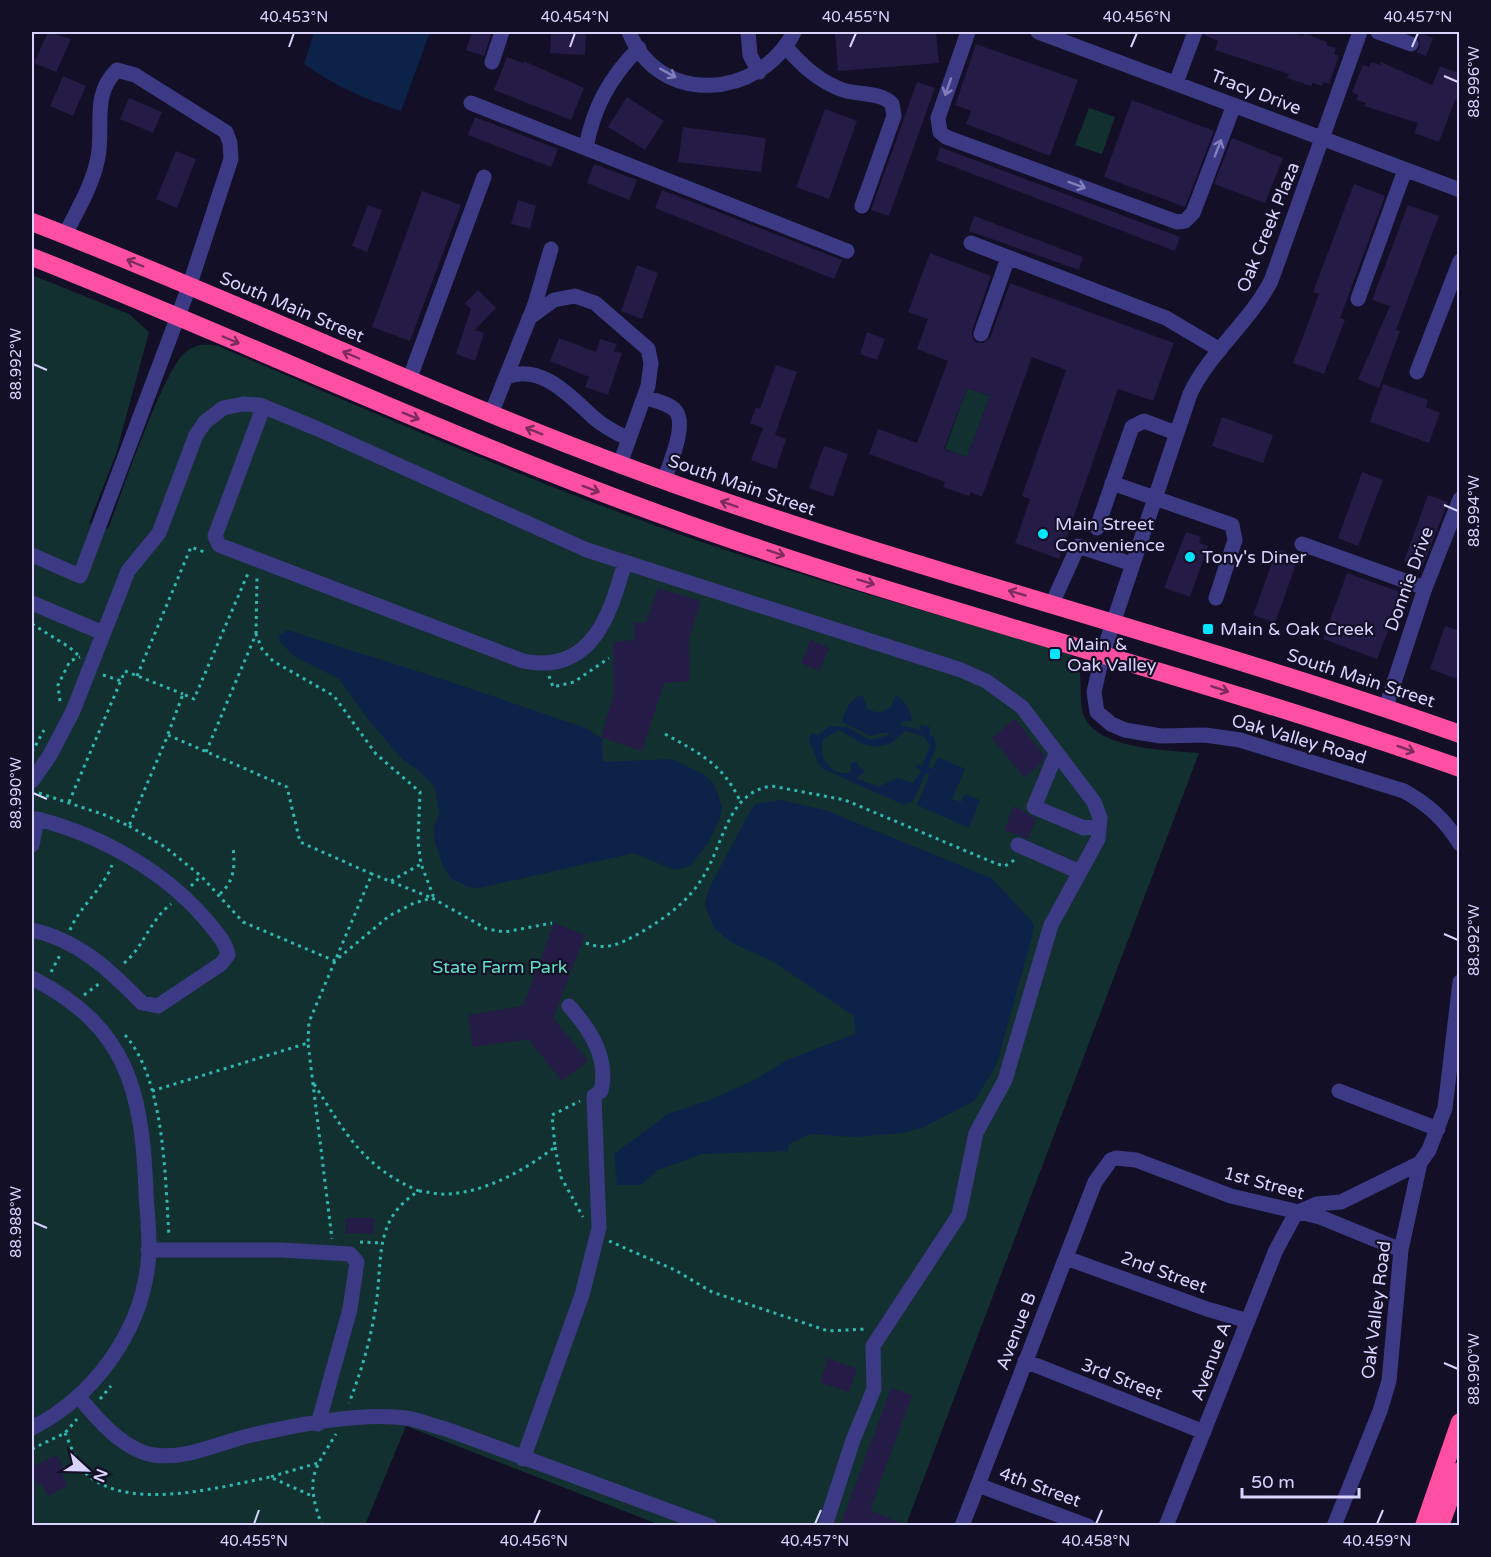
<svg xmlns="http://www.w3.org/2000/svg" width="1491" height="1557" font-family="'Varela Round',sans-serif">
  <rect width="100%" height="100%" fill="#130f26"/>
  <path fill="#12302f" d="M1089 108 1115 117 1102 154 1075 145Z
    M32 275 129 314 149 332 116 454 89 523 108 529C121 496 164 366 187 351 197 344 206 344 218 346 377 414 536 485 699 541 822 583 947 617 1070 654 1073 659 1077 665 1079 670 1083 685 1078 701 1084 716 1098 750 1169 750 1199 753L906 1525H660L406 1426 365 1525H32Z
    M967 388 990 396 967 457 945 449Z"/>
  <path fill="#0c2248" fill-rule="evenodd" d="M314 32H430L401 111C365 99 335 86 304 64Z
    M287 630 448 681 588 729 602 739 603 762 672 759 703 774 714 784 722 807 720 818 708 843 690 866 674 870 634 853 479 888 468 887 452 879 443 866 435 842 434 828 439 814 435 787 418 770 402 759 367 718 339 679 295 657 280 642 279 636Z
    M863 695 867 709 879 713 891 707 896 695C905 702 911 710 912 721L901 722V725L923 731 920 728 921 724 930 727V735L934 737 936 748 928 767 933 768 938 757 965 769 952 799 961 802 965 794 980 800 969 828 917 805 930 775 926 773 913 801 904 805 823 769 818 763 809 740 812 733 818 735 830 726 847 727 870 740 890 735 887 732 870 736 842 722C845 710 850 698 863 695ZM839 730 863 744 876 747 890 744 905 731 923 736 930 745 922 766 917 764 915 768 921 771 913 783 897 778 878 787 858 779V776L863 774 864 770 858 766 857 761 851 763V772C832 778 817 758 823 739Z
    M781 800 825 810 991 878 1031 920 1034 925 1032 937 996 1066 974 1101 924 1127 904 1133 853 1137 810 1134 789 1144 788 1151 702 1154 658 1170 641 1185H617L614 1154 668 1114 710 1100 758 1078 787 1060 855 1034 854 1016 774 962 732 943 714 928 705 905 709 888 751 810 755 804Z"/>
  <path fill="#241b47" fill-rule="evenodd" d="M48 32 71 39 56 72 34 63Z
    M472 32H492L484 56 466 50Z
    M551 32H586L585 55 550 53Z
    M851 32H936L939 63 838 71 835 34Z
    M1205 32H1289L1303 36 1304 33 1327 42 1326 45 1336 48 1334 54 1339 56 1329 84 1323 82 1322 86 1313 83 1311 86 1287 78 1289 74 1215 50 1218 41 1204 35Z
    M1418 32 1433 38 1426 56 1416 52 1420 47Z
    M976 44 1078 80 1050 156 966 124 971 111 955 105Z
    M507 57 523 63 524 61 584 88 571 120 494 90Z
    M1371 62 1380 65 1381 62 1432 85 1440 66 1460 74V102L1455 100 1439 142 1414 133 1418 123 1364 106 1366 103 1357 100 1358 95 1352 92 1363 65 1369 67Z
    M63 76 86 86 73 116 50 106Z
    M917 82 935 88 889 216 871 210Z
    M627 97 664 121 645 150 608 127Z
    M129 98 162 112 153 133 120 119Z
    M1132 100 1214 131 1185 207 1104 177Z
    M825 109 857 121 829 199 796 187Z
    M475 117 558 149 551 167 468 135Z
    M683 127 766 138 761 172 678 162Z
    M1232 138 1283 158 1265 203 1214 184Z
    M940 147 1180 237 1175 251 936 160Z
    M176 151 196 159 177 208 156 199Z
    M594 164 637 180 629 200 587 183Z
    M1354 184 1385 196 1340 318 1345 320 1324 374 1293 363 1319 294 1313 292Z
    M662 190 842 260 834 279 655 208Z
    M422 191 461 205 410 341 372 327Z
    M518 200 536 206 530 229 511 224Z
    M368 205 382 210 367 252 352 246Z
    M1408 205 1439 216 1396 330 1400 331 1379 388 1358 379 1390 306 1372 300Z
    M974 216 1083 257 1079 270 969 231Z
    M930 253 991 276 972 331 973 340 977 343H983L990 338 1010 283 1174 343 1153 401 1118 389 1059 559 1015 543 1030 499 1022 496 1066 370 1032 357 982 497 971 492 969 496 943 487 945 482 869 454 878 429 917 443 948 361 917 349 928 319 908 312ZM967 388 990 396 967 457 944 449Z
    M637 265 658 273 642 319 621 311Z
    M478 290 496 308 475 330 484 333 475 361 456 354 471 309 465 303Z
    M867 332 885 339 877 360 860 354Z
    M559 338 596 352 600 339 617 344 614 351 622 353 608 395 585 387 589 377 550 361Z
    M776 365 797 372 775 435 786 439 776 469 751 460 763 428 750 423 756 407 760 409Z
    M1383 384 1428 400 1426 407 1440 413 1429 443 1370 422Z
    M1222 417 1273 435 1263 463 1212 446Z
    M824 446 848 454 833 497 809 488Z
    M1362 472 1383 480 1358 546 1338 538Z
    M1428 495 1448 502 1422 568 1404 561Z
    M1186 532 1201 537 1199 543 1208 546 1190 597 1164 588Z
    M1277 549 1299 556 1275 623 1253 615Z
    M1347 573 1403 593 1377 659 1323 639Z
    M658 588 701 601 689 639 690 681 664 683 642 751 601 737 614 693 613 642 634 640V623L646 622Z
    M1445 626 1460 631V680L1430 669Z
    M811 640 829 648 819 671 801 663Z
    M1015 719 1045 756 1042 762 1024 777 992 738Z
    M1014 806 1036 819 1028 839 1004 830Z
    M554 923 585 935 553 1018 588 1061 562 1081 528 1039 473 1047 468 1015 523 1006Z
    M346 1218H374V1234L345 1233Z
    M828 1358 857 1369 849 1392 820 1382Z
    M891 1388 912 1395 870 1510 907 1526H840Z
    M57 1455 65 1471 61 1473 68 1486 48 1496 41 1483 37 1485 32 1467Z"/>
  <g fill="none" stroke-linecap="round" stroke-linejoin="round">
    <path stroke="#2fb8b0" stroke-width="3" stroke-dasharray="3 4.5" stroke-linecap="butt" d="M32 624 69 647 79 656
      M256 634 257 576
      M103 675 121 681
      M137 676 191 547 207 553
      M549 676 553 687 574 682 609 658
      M60 701 58 685 70 661 80 657
      M168 734 183 694 194 699 249 571
      M665 734C699 753 723 764 740 801
      M32 752 44 730
      M206 752 256 634 262 649 273 661 334 696 376 754 420 792 418 841 421 864 433 895 432 898 372 874
      M39 793 105 815 129 826 168 735 287 787 300 842 372 874 309 1022 308 1043
      M69 802 125 671 183 694
      M129 826 165 847 201 876 243 922 335 961 389 916 414 903 432 898 487 929 505 932 552 923
      M391 881 421 864
      M191 886 201 876
      M220 894C235 880 235 866 233 847
      M70 930C80 906 103 889 112 865
      M586 943C606 951 620 944 638 934 664 919 687 903 703 877 724 844 727 792 772 786L845 800 997 864 1005 866 1016 859
      M124 963C144 947 149 921 171 904
      M51 972 60 955
      M84 995 100 983
      M125 1035C165 1080 165 1178 169 1236
      M314 1084C346 1134 363 1167 419 1191 373 1219 383 1259 376 1305 371 1339 361 1372 349 1403
      M152 1091 308 1043 332 1239
      M555 1147 561 1177 583 1217
      M419 1191C429 1192 439 1195 448 1194 486 1192 525 1170 555 1147L552 1115 580 1101
      M609 1241 675 1270 712 1292 828 1331 866 1329
      M360 1242 382 1243
      M100 1399 111 1386
      M65 1433C71 1446 78 1468 90 1477 133 1511 221 1487 270 1477
      M32 1449 65 1433 77 1419
      M310 1495 270 1477 318 1463
      M322 1526C306 1480 311 1474 336 1434"/>
    <path stroke="#3d3a85" stroke-width="15" d="M629 32C659 107 760 99 794 32
      M748 32 750 55 759 72
      M968 32 938 118 940 132 946 137 1177 222 1185 221 1193 213 1234 105
      M1038 32 1460 190
      M1360 32 1271 281C1249 323 1210 352 1190 394L1103 653 1094 692 1097 712 1111 724 1125 730 1161 736 1205 735 1240 740 1404 791C1429 805 1445 820 1460 844
      M1378 32 1411 44
      M786 47C801 65 820 82 843 90 858 95 881 92 892 104L894 116 862 206
      M492 62 502 32
      M1176 83 1195 32
      M471 103 847 251
      M586 148C593 108 610 77 639 48
      M971 243 1166 318 1220 350
      M1358 299 1405 170
      M529 318 554 300 575 296 595 303 648 349 651 363 648 386 620 464
      M981 334 1008 258
      M1417 372 1460 261
      M506 377C541 363 570 396 593 417 604 427 616 433 629 439
      M409 380 484 177
      M644 397C653 400 668 403 675 410 688 424 669 465 664 481
      M260 405V416L215 536 219 545 523 661C592 675 610 615 625 562
      M491 414 535 304 551 249
      M1112 483 1232 525 1235 540 1216 598
      M1097 528 1132 427 1144 421 1176 433
      M1302 544 1425 588
      M32 555 80 576 189 287 231 159 230 143 226 132 135 75 117 70C91 95 104 126 98 157 93 185 77 210 65 235
      M32 603 103 633
      M1052 604 1078 546 1132 564
      M1386 707 1425 588 1460 499
      M1056 754 1034 807 1084 828 1099 826
      M32 781 50 755 73 711 128 571 159 533 196 435 205 422 223 408 243 404 260 405 318 429 587 550 961 670 986 681 1022 707 1094 802 1100 818 1098 839 1051 925 1005 1080 976 1133 959 1215 873 1346 874 1389 853 1440 825 1526
      M32 845 37 819C102 835 170 874 212 927 219 936 226 943 228 955L221 964 158 1006 142 1003C110 970 78 940 32 930
      M1018 845 1080 872
      M32 978C128 1027 142 1091 146 1192 147 1215 151 1241 148 1264 140 1334 93 1397 32 1428
      M1339 1091 1438 1129
      M148 1250H282L350 1254 357 1262 350 1309 318 1424
      M1066 1258 1207 1309 1248 1321
      M1025 1361 1204 1432
      M79 1397C97 1419 123 1450 154 1455 187 1460 220 1442 252 1435 295 1425 363 1412 406 1418 420 1420 433 1426 446 1429L710 1526
      M523 1459 582 1295 599 1228 594 1096 601 1091C609 1058 590 1029 569 1006
      M978 1485 1088 1526
      M962 1526 1095 1182 1111 1160 1116 1158 1136 1160 1231 1196 1320 1217 1401 1250
      M1166 1526 1276 1250 1296 1213 1317 1204 1341 1202 1420 1163
      M1334 1526 1380 1411 1389 1381 1401 1250 1420 1163 1429 1150 1445 1108 1460 982"/>
    <path stroke="#ff4fa3" stroke-width="18" d="M32 222C247 305 456 407 674 484 933 576 1200 642 1460 734
      M32 257C259 347 479 452 710 532 958 618 1213 681 1460 768
      M1424 1526 1460 1422
      M1440 1526 1460 1471"/>
  </g>
  <defs><path id="oneway-shaft" d="M-6 0H5M1.5-3L5.5 0L1.5 3" fill="none" stroke-width="1.6" stroke-linecap="round" stroke-linejoin="round" transform="scale(1.5)"/></defs>
  <g stroke="#837fbc">
    <use href="#oneway-shaft" transform="translate(668 73) rotate(29)"/>
    <use href="#oneway-shaft" transform="translate(948 87) rotate(109)"/>
    <use href="#oneway-shaft" transform="translate(1218 148) rotate(-69)"/>
    <use href="#oneway-shaft" transform="translate(1077 185) rotate(20)"/>
  </g>
  <g stroke="#7d2c5e">
    <use href="#oneway-shaft" transform="translate(135 263) rotate(-157)"/>
    <use href="#oneway-shaft" transform="translate(231 340) rotate(23)"/>
    <use href="#oneway-shaft" transform="translate(351 355) rotate(-157)"/>
    <use href="#oneway-shaft" transform="translate(411 416) rotate(22)"/>
    <use href="#oneway-shaft" transform="translate(534 431) rotate(-158)"/>
    <use href="#oneway-shaft" transform="translate(591 489) rotate(21)"/>
    <use href="#oneway-shaft" transform="translate(729 504) rotate(-161)"/>
    <use href="#oneway-shaft" transform="translate(776 553) rotate(18)"/>
    <use href="#oneway-shaft" transform="translate(866 582) rotate(17)"/>
    <use href="#oneway-shaft" transform="translate(1017 593) rotate(-164)"/>
    <use href="#oneway-shaft" transform="translate(1220 689) rotate(18)"/>
    <use href="#oneway-shaft" transform="translate(1406 749) rotate(20)"/>
  </g>
  <path fill="none" stroke="#d9d4ff" stroke-width="2" d="M289 47 294 33M570 47 575 33M850 47 856 33M1131 47 1137 33M1412 47 1418 33M1444 76 1458 82M33 364 47 370M1444 505 1458 511M33 793 47 799M1444 934 1458 940M33 1222 47 1228M1444 1363 1458 1369M254 1524 259 1510M534 1524 540 1510M815 1524 821 1510M1096 1524 1102 1510M1377 1524 1383 1510"/>
  <g fill="#00e5ff" stroke="#130f26" stroke-width="2">
    <circle cx="1043" cy="534" r="6"/>
    <circle cx="1190" cy="557" r="6"/>
    <rect x="1202" y="623" width="12" height="12" rx="3"/>
    <rect x="1049" y="648" width="12" height="12" rx="3"/>
  </g>
  <g text-anchor="middle" dominant-baseline="central" stroke-width="4.5" stroke-linejoin="round" paint-order="stroke">
    <g font-size="18" fill="#d9d4ff" stroke="#130f26">
      <text transform="translate(1256 92) rotate(21)">Tracy Drive</text>
      <text transform="translate(1268 227) rotate(-68)">Oak Creek Plaza</text>
      <text transform="translate(292 307) rotate(23)">South Main Street</text>
      <text transform="translate(742 485) rotate(19)">South Main Street</text>
      <text transform="translate(1409 579) rotate(-70)">Donnie Drive</text>
      <text transform="translate(1361 678) rotate(18)">South Main Street</text>
      <text transform="translate(1299 739) rotate(16)">Oak Valley Road</text>
      <text transform="translate(1264 1183) rotate(15)">1st Street</text>
      <text transform="translate(1164 1272) rotate(20)">2nd Street</text>
      <text transform="translate(1376 1310) rotate(-83)">Oak Valley Road</text>
      <text transform="translate(1016 1331) rotate(-69)">Avenue B</text>
      <text transform="translate(1211 1361) rotate(-69)">Avenue A</text>
      <text transform="translate(1122 1379) rotate(21)">3rd Street</text>
      <text transform="translate(1040 1487) rotate(20)">4th Street</text>
    </g>
    <g font-size="18" fill="#d9d4ff" stroke="#130f26" text-anchor="start">
      <text x="1055" y="524">Main Street<tspan x="1055" dy="21">Convenience</tspan></text>
      <text x="1202" y="557">Tony's Diner</text>
      <text x="1220" y="629">Main &amp; Oak Creek</text>
      <text x="1067" y="644">Main &amp;<tspan x="1067" dy="21">Oak Valley</tspan></text>
    </g>
    <g font-size="18" fill="#5fe0c0" stroke="#130f26">
      <text x="500" y="967">State Farm Park</text>
    </g>
  </g>
  <rect width="1491" height="1557" fill="none" stroke="#130f26" stroke-width="66"/>
  <g transform="translate(87 1470) rotate(112)" stroke="#130f26" stroke-width="4.5" paint-order="stroke">
  <path d="M0-4.5L10 22L0 15L-10 22Z" fill="#d9d4ff"/>
  <text y="-9" font-size="16" font-weight="bold" text-anchor="middle" fill="#d9d4ff">N</text>
  </g>
  <path d="M1242 1488v9h117v-9" fill="none" stroke="#d9d4ff" stroke-width="3"/>
  <text x="1251" y="1488" font-size="18" fill="#d9d4ff" stroke="#130f26" stroke-width="4.5" paint-order="stroke">50 m</text>
  <rect x="33" y="33" width="1425" height="1491" fill="none" stroke="#d9d4ff" stroke-width="2"/>
  <g font-size="15" text-anchor="middle" fill="#d9d4ff">
    <text x="294" y="22">40.453°N</text>
    <text x="575" y="22">40.454°N</text>
    <text x="856" y="22">40.455°N</text>
    <text x="1137" y="22">40.456°N</text>
    <text x="1418" y="22">40.457°N</text>
    <text transform="translate(1474 82) rotate(-90)" y="5">88.996°W</text>
    <text transform="translate(16 364) rotate(-90)" y="5">88.992°W</text>
    <text transform="translate(1474 511) rotate(-90)" y="5">88.994°W</text>
    <text transform="translate(16 793) rotate(-90)" y="5">88.990°W</text>
    <text transform="translate(1474 940) rotate(-90)" y="5">88.992°W</text>
    <text transform="translate(16 1222) rotate(-90)" y="5">88.988°W</text>
    <text transform="translate(1474 1369) rotate(-90)" y="5">88.990°W</text>
    <text x="254" y="1546">40.455°N</text>
    <text x="534" y="1546">40.456°N</text>
    <text x="815" y="1546">40.457°N</text>
    <text x="1096" y="1546">40.458°N</text>
    <text x="1377" y="1546">40.459°N</text>
  </g>
</svg>
